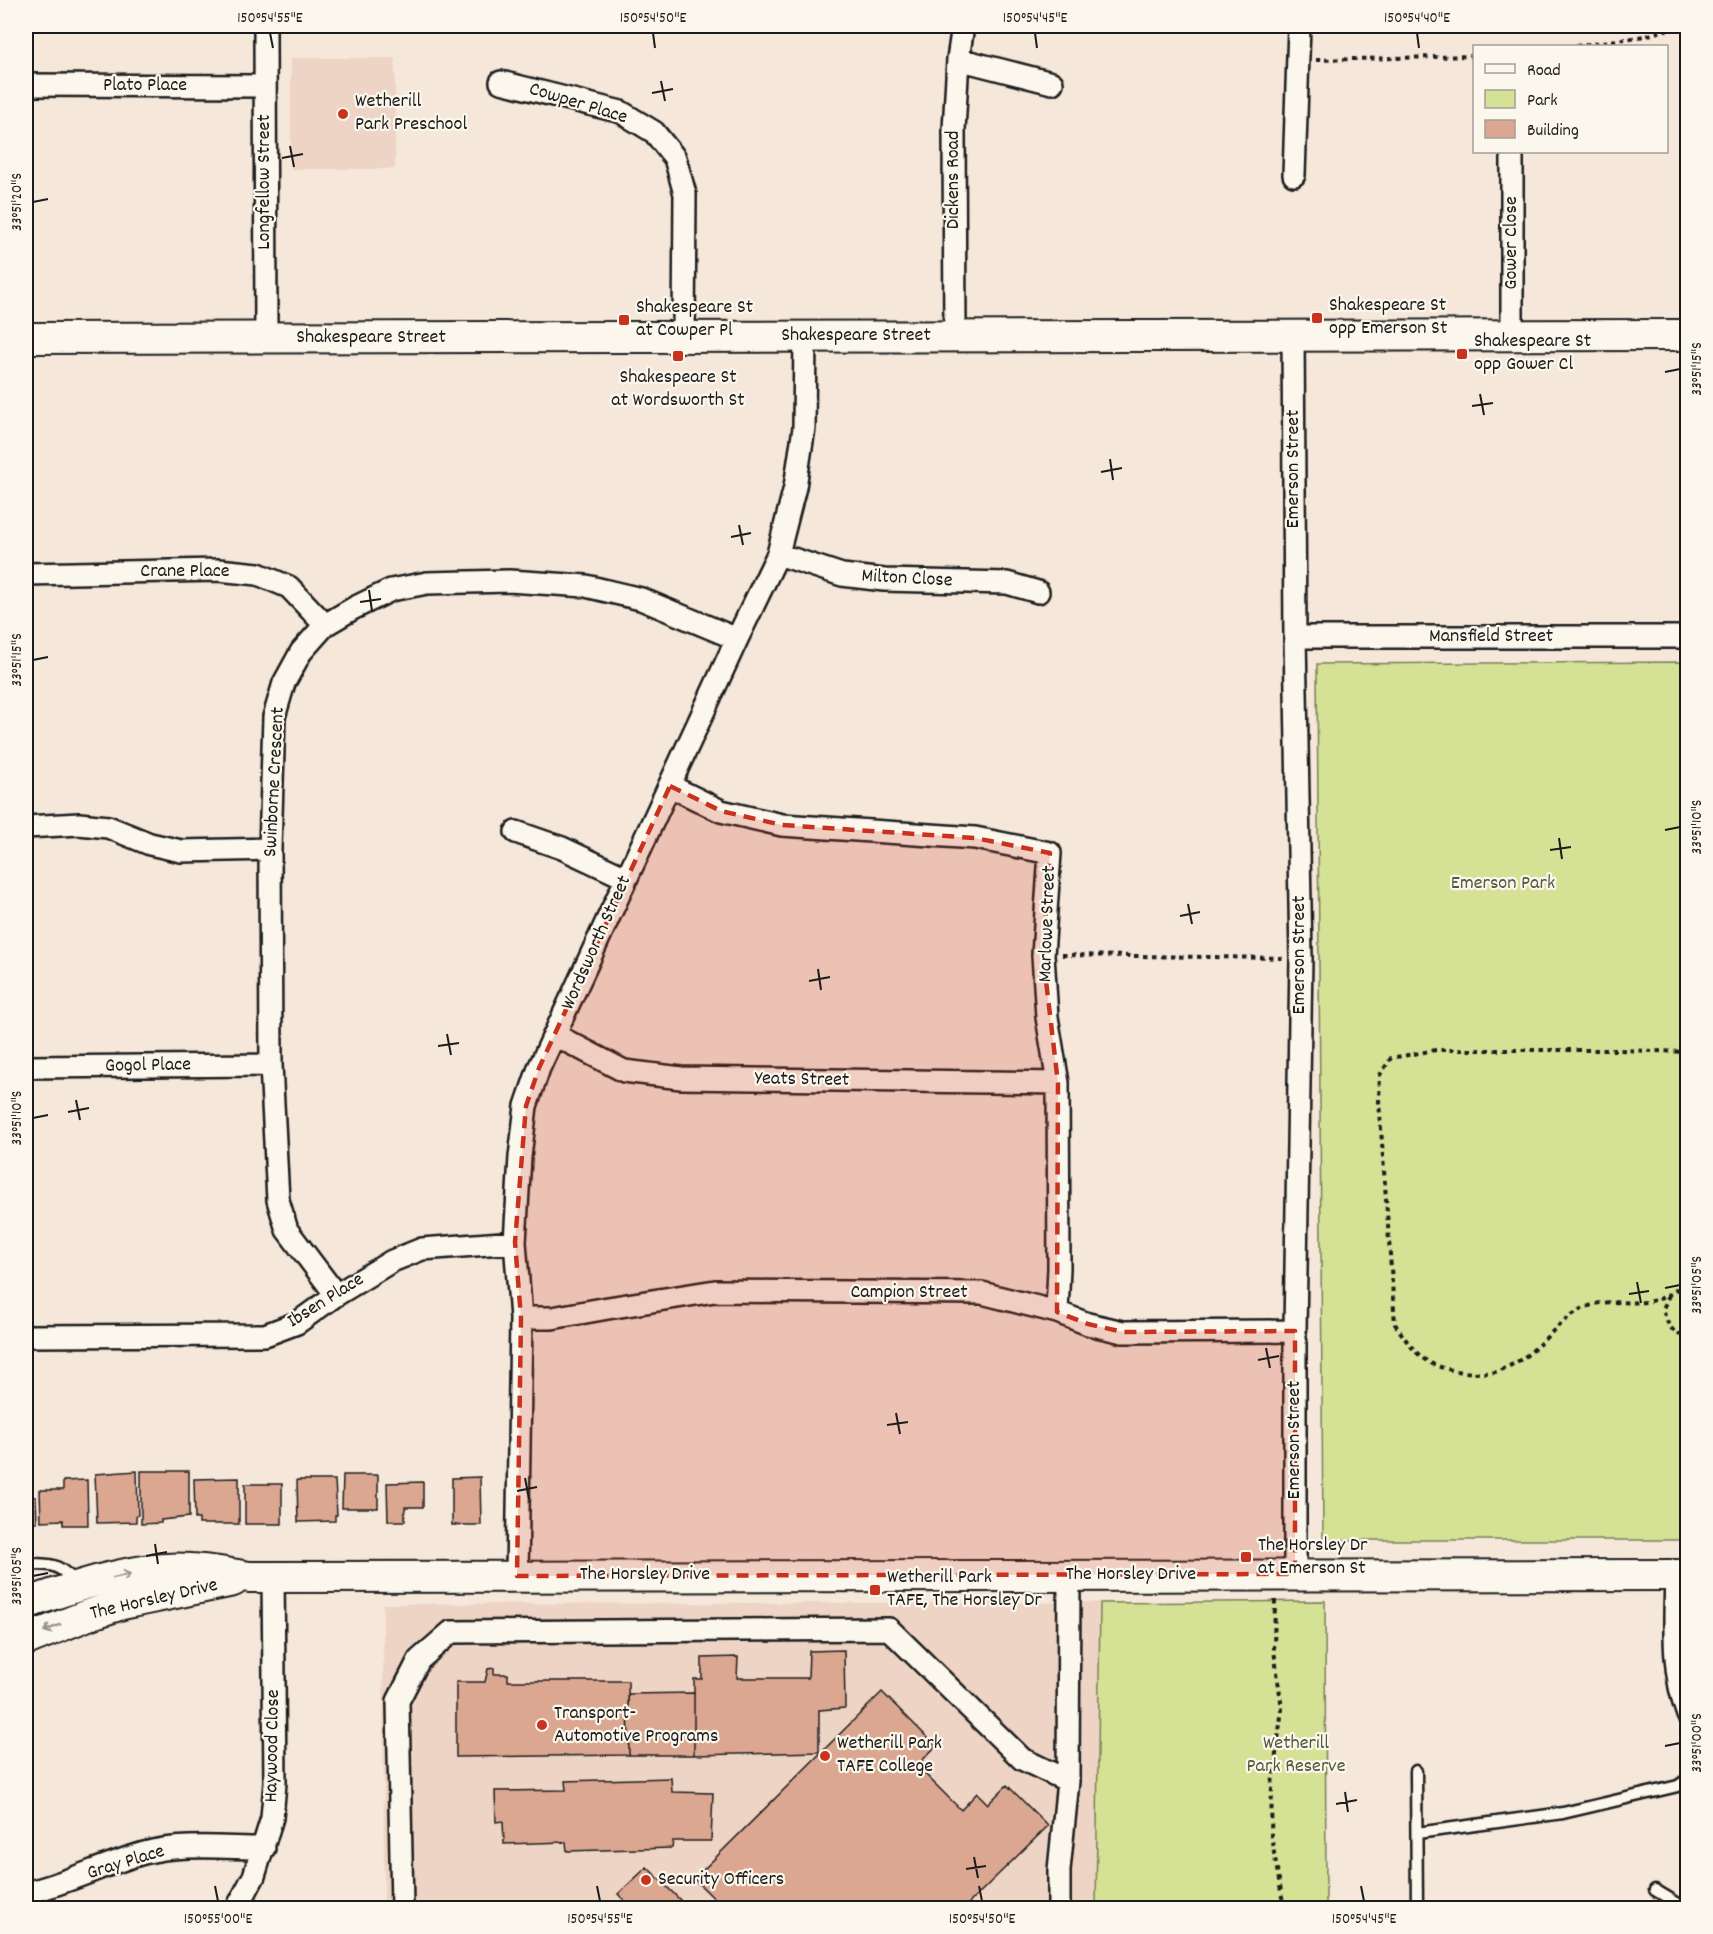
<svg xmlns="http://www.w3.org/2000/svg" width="1713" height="1934" font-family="Dekko,sans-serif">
  <rect width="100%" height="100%" fill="#f5e7da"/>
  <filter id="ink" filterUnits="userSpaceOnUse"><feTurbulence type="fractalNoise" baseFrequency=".0167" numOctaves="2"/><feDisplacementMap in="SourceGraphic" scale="12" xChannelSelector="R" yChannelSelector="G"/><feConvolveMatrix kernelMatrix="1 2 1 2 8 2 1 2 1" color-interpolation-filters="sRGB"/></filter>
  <g filter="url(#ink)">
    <path fill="#eed4c4" d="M291 58H395V169H291Z
      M1266 1602 1267 1908H384L383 1604Z"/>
    <path fill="#d5e295" stroke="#787f58" stroke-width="1.5" d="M1687 662V1540H1323L1317 664Z
      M1325 1601 1326 1908H1096L1100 1603Z"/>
    <path fill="#dca791" stroke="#1c1c1c" stroke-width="1.5" d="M137 1471 138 1515 136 1517V1522L97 1523 95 1474Z
      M141 1471H189V1517L161 1520V1523L141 1524Z
      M343 1475H378V1508H342Z
      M480 1477 481 1525H452V1478Z
      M239 1478V1524H199V1519H195L194 1479Z
      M87 1480 88 1525H63V1520L41 1521 40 1490H63V1481Z
      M297 1480H335L337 1515H335V1521L298 1522Z
      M423 1482V1507H405V1521H388L387 1483Z
      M245 1484H282V1524H245Z
      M26 1497H36L37 1522H26Z
      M844 1650 845 1708 819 1710V1752L694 1755V1679H702V1658L738 1657 737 1678H808L809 1651Z
      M494 1668V1674H508V1681H628L629 1755 456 1757V1682H485L488 1669Z
      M882 1692 936 1746 917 1766 961 1810 977 1793 988 1804 1007 1785 1048 1826 964 1908H724L694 1879Z
      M694 1693V1755H629L628 1694Z
      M671 1778 672 1792 713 1793 711 1841H673L672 1848 567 1851 566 1842 504 1844 503 1821 496 1822 495 1791 566 1790 565 1781Z
      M647 1867 688 1908H632L618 1894Z"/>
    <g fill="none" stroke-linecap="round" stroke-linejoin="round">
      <g stroke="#1c1c1c" stroke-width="15">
        <path id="lane" d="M26 1564C53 1564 56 1563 76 1582
          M1416 1771 1417 1908
          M1417 1833 1563 1813 1678 1786 1688 1779
          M1655 1890 1685 1908"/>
      </g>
      <g stroke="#1c1c1c" stroke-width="26">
        <path id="street" d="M265 26 266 338
          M958 59 1052 83
          M501 82 621 112 654 132 675 158 685 194 684 337
          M26 85 265 86
          M1294 175 1299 26
          M1293 335 1295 637 1301 958 1295 1331V1574
          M1512 335V152
          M955 336 954 130 958 59 963 26
          M778 554 842 575 884 580 1007 583 1038 592
          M26 574 218 570 258 574 289 587 325 625
          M1295 637H1688
          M670 786 721 811 782 825 975 838 1050 853 1043 955 1047 1017 1058 1083 1059 1268 1057 1312
          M26 827 79 824 108 827 150 844 181 851 270 849
          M516 832 562 848 626 878
          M555 1035 624 1071 681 1078 1058 1083
          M26 1067 271 1065
          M336 1295 287 1230 278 1200 271 1065 270 849 274 717 284 683 301 652 325 625 354 608 391 590 427 583 509 581 586 586 641 599 737 639
          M521 1318H552L608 1308 715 1291 982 1293 1057 1312 1088 1324 1123 1332 1295 1331
          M26 1336 265 1335 297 1323 336 1295 392 1261 422 1249 515 1242
          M1676 1575C1675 1622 1671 1670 1688 1715
          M517 1576 521 1318 515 1242 520 1157 526 1106 539 1068 737 639 778 554 795 487 804 428 805 337
          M26 1893C66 1884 104 1864 144 1853 182 1843 225 1848 264 1848
          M237 1908 254 1876 272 1818 275 1783 273 1576
          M402 1908 398 1701 419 1660 451 1632 889 1629 1022 1759 1068 1781
          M1059 1908V1870L1068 1781 1069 1575"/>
      </g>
      <g stroke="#1c1c1c" stroke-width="34">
        <path id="secondary" d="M26 338 1688 335
          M26 1604C75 1586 137 1565 191 1569 211 1570 231 1574 250 1577L1688 1575
          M26 1640 88 1615 122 1604 233 1581"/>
      </g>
      <path stroke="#1c1c1c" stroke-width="4" stroke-dasharray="4.5 4.5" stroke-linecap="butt" d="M1576 46 1645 36 1680 26
        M1316 60 1474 56
        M1062 955 1283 958
        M1688 1052 1618 1050H1436L1391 1058 1380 1075 1379 1101 1395 1324C1404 1337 1411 1349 1424 1359 1440 1371 1475 1375 1495 1372 1503 1370 1513 1364 1520 1360 1545 1344 1562 1314 1592 1305 1611 1299 1632 1305 1651 1301 1665 1299 1676 1290 1688 1282
        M1669 1295 1663 1309C1667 1324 1671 1334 1688 1337
        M1275 1600 1274 1650 1282 1709 1272 1784 1271 1836 1284 1908"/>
      <use href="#lane" stroke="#fbf7ec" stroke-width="10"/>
      <use href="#street" stroke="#fbf7ec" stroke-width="21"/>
      <use href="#secondary" stroke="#fbf7ec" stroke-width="30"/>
    </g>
    <defs><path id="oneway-shaft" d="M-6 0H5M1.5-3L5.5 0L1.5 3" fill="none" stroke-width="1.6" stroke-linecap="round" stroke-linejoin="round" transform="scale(1.5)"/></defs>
    <g stroke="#97948e">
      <use href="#oneway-shaft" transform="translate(122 1576) rotate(-12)"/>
      <use href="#oneway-shaft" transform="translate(52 1628) rotate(158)"/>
    </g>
  </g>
  <path fill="#c8321e" fill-opacity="0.2" stroke="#c8321e" stroke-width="4.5" stroke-dasharray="12 8" stroke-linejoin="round" d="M670 786 721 811 782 825 975 838 1050 853 1043 955 1058 1083 1057 1312 1088 1324 1123 1332 1295 1331V1574L517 1576 521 1318 515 1242 526 1106 539 1068Z"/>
  <path fill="none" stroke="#1c1c1c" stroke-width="2" d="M270 33 273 48M653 33 655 48M1035 33 1037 48M1417 33 1419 48M661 81 665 101M652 93 673 89M290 146 294 167M282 158 303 154M33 202 48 199M1665 372 1680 369M1480 394 1484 415M1472 406 1493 403M1110 459 1113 480M1101 472 1122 468M739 525 743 545M731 537 751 533M369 590 372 611M360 602 381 599M33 660 48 657M1665 830 1680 827M1559 838 1562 859M1550 850 1571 847M1188 904 1192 924M1180 916 1200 912M818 969 821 990M809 981 830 977M447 1034 451 1055M438 1046 459 1043M76 1100 80 1120M68 1112 89 1108M33 1118 48 1115M1637 1282 1641 1303M1665 1288 1680 1285M1629 1294 1649 1291M1266 1348 1270 1368M1258 1360 1279 1356M896 1413 900 1434M887 1425 908 1422M525 1478 529 1499M517 1491 537 1487M155 1544 158 1564M146 1556 167 1552M33 1576 48 1573M1665 1746 1680 1743M1345 1792 1348 1812M1336 1804 1357 1800M974 1857 978 1878M966 1869 986 1866M215 1886 218 1901M597 1886 600 1901M979 1886 982 1901M1361 1886 1364 1901"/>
  <g fill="#c8321e" stroke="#fbf7ec" stroke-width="2">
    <circle cx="343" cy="114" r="6"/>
    <rect x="1311" y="312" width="12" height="12" rx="3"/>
    <rect x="618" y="314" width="12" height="12" rx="3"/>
    <rect x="1456" y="348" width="12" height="12" rx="3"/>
    <rect x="672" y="350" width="12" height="12" rx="3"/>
    <rect x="1240" y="1551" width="12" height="12" rx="3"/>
    <rect x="869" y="1584" width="12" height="12" rx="3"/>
    <circle cx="542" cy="1725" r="6"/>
    <circle cx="825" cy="1756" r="6"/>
    <circle cx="646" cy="1880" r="6"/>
  </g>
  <g text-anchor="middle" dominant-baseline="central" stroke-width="4.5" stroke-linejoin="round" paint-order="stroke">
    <g font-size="20" fill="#1c1c1c" stroke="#fbf7ec">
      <text x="145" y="86">Plato Place</text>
      <text transform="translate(578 104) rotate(17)">Cowper Place</text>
      <text transform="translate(954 180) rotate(-90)">Dickens Road</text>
      <text transform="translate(265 182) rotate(-90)">Longfellow Street</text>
      <text transform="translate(1512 243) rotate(-90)">Gower Close</text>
      <text x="856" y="336">Shakespeare Street</text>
      <text x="371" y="338">Shakespeare Street</text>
      <text transform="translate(1294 469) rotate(-90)">Emerson Street</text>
      <text x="185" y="572">Crane Place</text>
      <text transform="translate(907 579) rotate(3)">Milton Close</text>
      <text x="1491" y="637">Mansfield Street</text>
      <text transform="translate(275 782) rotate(-87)">Swinborne Crescent</text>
      <text transform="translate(1048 924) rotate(-88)">Marlowe Street</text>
      <text transform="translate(597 943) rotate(-66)">Wordsworth Street</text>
      <text transform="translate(1300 955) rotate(-90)">Emerson Street</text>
      <text transform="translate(148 1066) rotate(-1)">Gogol Place</text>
      <text transform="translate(802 1080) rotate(1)">Yeats Street</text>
      <text x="909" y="1293">Campion Street</text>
      <text transform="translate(326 1301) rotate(-32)">Ibsen Place</text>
      <text transform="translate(1295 1440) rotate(-90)">Emerson Street</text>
      <text x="645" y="1575">The Horsley Drive</text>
      <text x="1131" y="1575">The Horsley Drive</text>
      <text transform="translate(154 1600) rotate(-13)">The Horsley Drive</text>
      <text transform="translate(273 1746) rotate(-89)">Haywood Close</text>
      <text transform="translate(126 1863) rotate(-17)">Gray Place</text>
    </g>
    <g font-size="20" fill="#1c1c1c" stroke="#fbf7ec" text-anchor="start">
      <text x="355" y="102">Wetherill<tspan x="355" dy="23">Park Preschool</tspan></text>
      <text x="1329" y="306">Shakespeare St<tspan x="1329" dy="23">opp Emerson St</tspan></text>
      <text x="636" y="308">Shakespeare St<tspan x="636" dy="23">at Cowper Pl</tspan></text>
      <text x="1474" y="342">Shakespeare St<tspan x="1474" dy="23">opp Gower Cl</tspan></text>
      <text x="678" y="378" text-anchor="middle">Shakespeare St<tspan x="678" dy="23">at Wordsworth St</tspan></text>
      <text x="1258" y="1546">The Horsley Dr<tspan x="1258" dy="23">at Emerson St</tspan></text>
      <text x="887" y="1578">Wetherill Park<tspan x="887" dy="23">TAFE, The Horsley Dr</tspan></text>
      <text x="554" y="1714">Transport-<tspan x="554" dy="23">Automotive Programs</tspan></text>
      <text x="837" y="1744">Wetherill Park<tspan x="837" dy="23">TAFE College</tspan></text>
      <text x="658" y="1880">Security Officers</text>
    </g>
    <g font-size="20" fill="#545740" stroke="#fbf7ec">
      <text x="1503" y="884">Emerson Park</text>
      <text x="1296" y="1744">Wetherill<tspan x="1296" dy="23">Park Reserve</tspan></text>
    </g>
  </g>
  <rect width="1713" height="1934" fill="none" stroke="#fbf7ec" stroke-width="66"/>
  <rect x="1473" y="45" width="195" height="108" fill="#fbf7ec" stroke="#a29f99" stroke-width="1.5"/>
  <rect x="1485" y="64" width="30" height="9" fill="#fbf7ec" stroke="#a29f99" stroke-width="1.5"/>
  <text x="1527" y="75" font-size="18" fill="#1c1c1c">Road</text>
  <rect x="1485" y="90" width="30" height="18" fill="#d5e295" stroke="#a29f99" stroke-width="1.5"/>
  <text x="1527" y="105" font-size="18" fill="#1c1c1c">Park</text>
  <rect x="1485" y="120" width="30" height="18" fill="#dca791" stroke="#a29f99" stroke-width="1.5"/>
  <text x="1527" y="135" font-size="18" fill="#1c1c1c">Building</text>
  <rect x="33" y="33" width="1647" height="1868" fill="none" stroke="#1c1c1c" stroke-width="2"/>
  <g font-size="15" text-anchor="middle" fill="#1c1c1c">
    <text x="270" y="22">150°54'55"E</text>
    <text x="653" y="22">150°54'50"E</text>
    <text x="1035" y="22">150°54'45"E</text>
    <text x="1417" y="22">150°54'40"E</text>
    <text transform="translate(16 202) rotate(-90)" y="5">33°51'20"S</text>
    <text transform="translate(1696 369) rotate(-90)" y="5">33°51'15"S</text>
    <text transform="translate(16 660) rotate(-90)" y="5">33°51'15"S</text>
    <text transform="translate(1696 827) rotate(-90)" y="5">33°51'10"S</text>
    <text transform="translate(16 1118) rotate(-90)" y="5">33°51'10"S</text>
    <text transform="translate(1696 1285) rotate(-90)" y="5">33°51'05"S</text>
    <text transform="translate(16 1576) rotate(-90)" y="5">33°51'05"S</text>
    <text transform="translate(1696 1743) rotate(-90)" y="5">33°51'00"S</text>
    <text x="218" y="1923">150°55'00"E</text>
    <text x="600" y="1923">150°54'55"E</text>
    <text x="982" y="1923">150°54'50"E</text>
    <text x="1364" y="1923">150°54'45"E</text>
  </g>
</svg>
